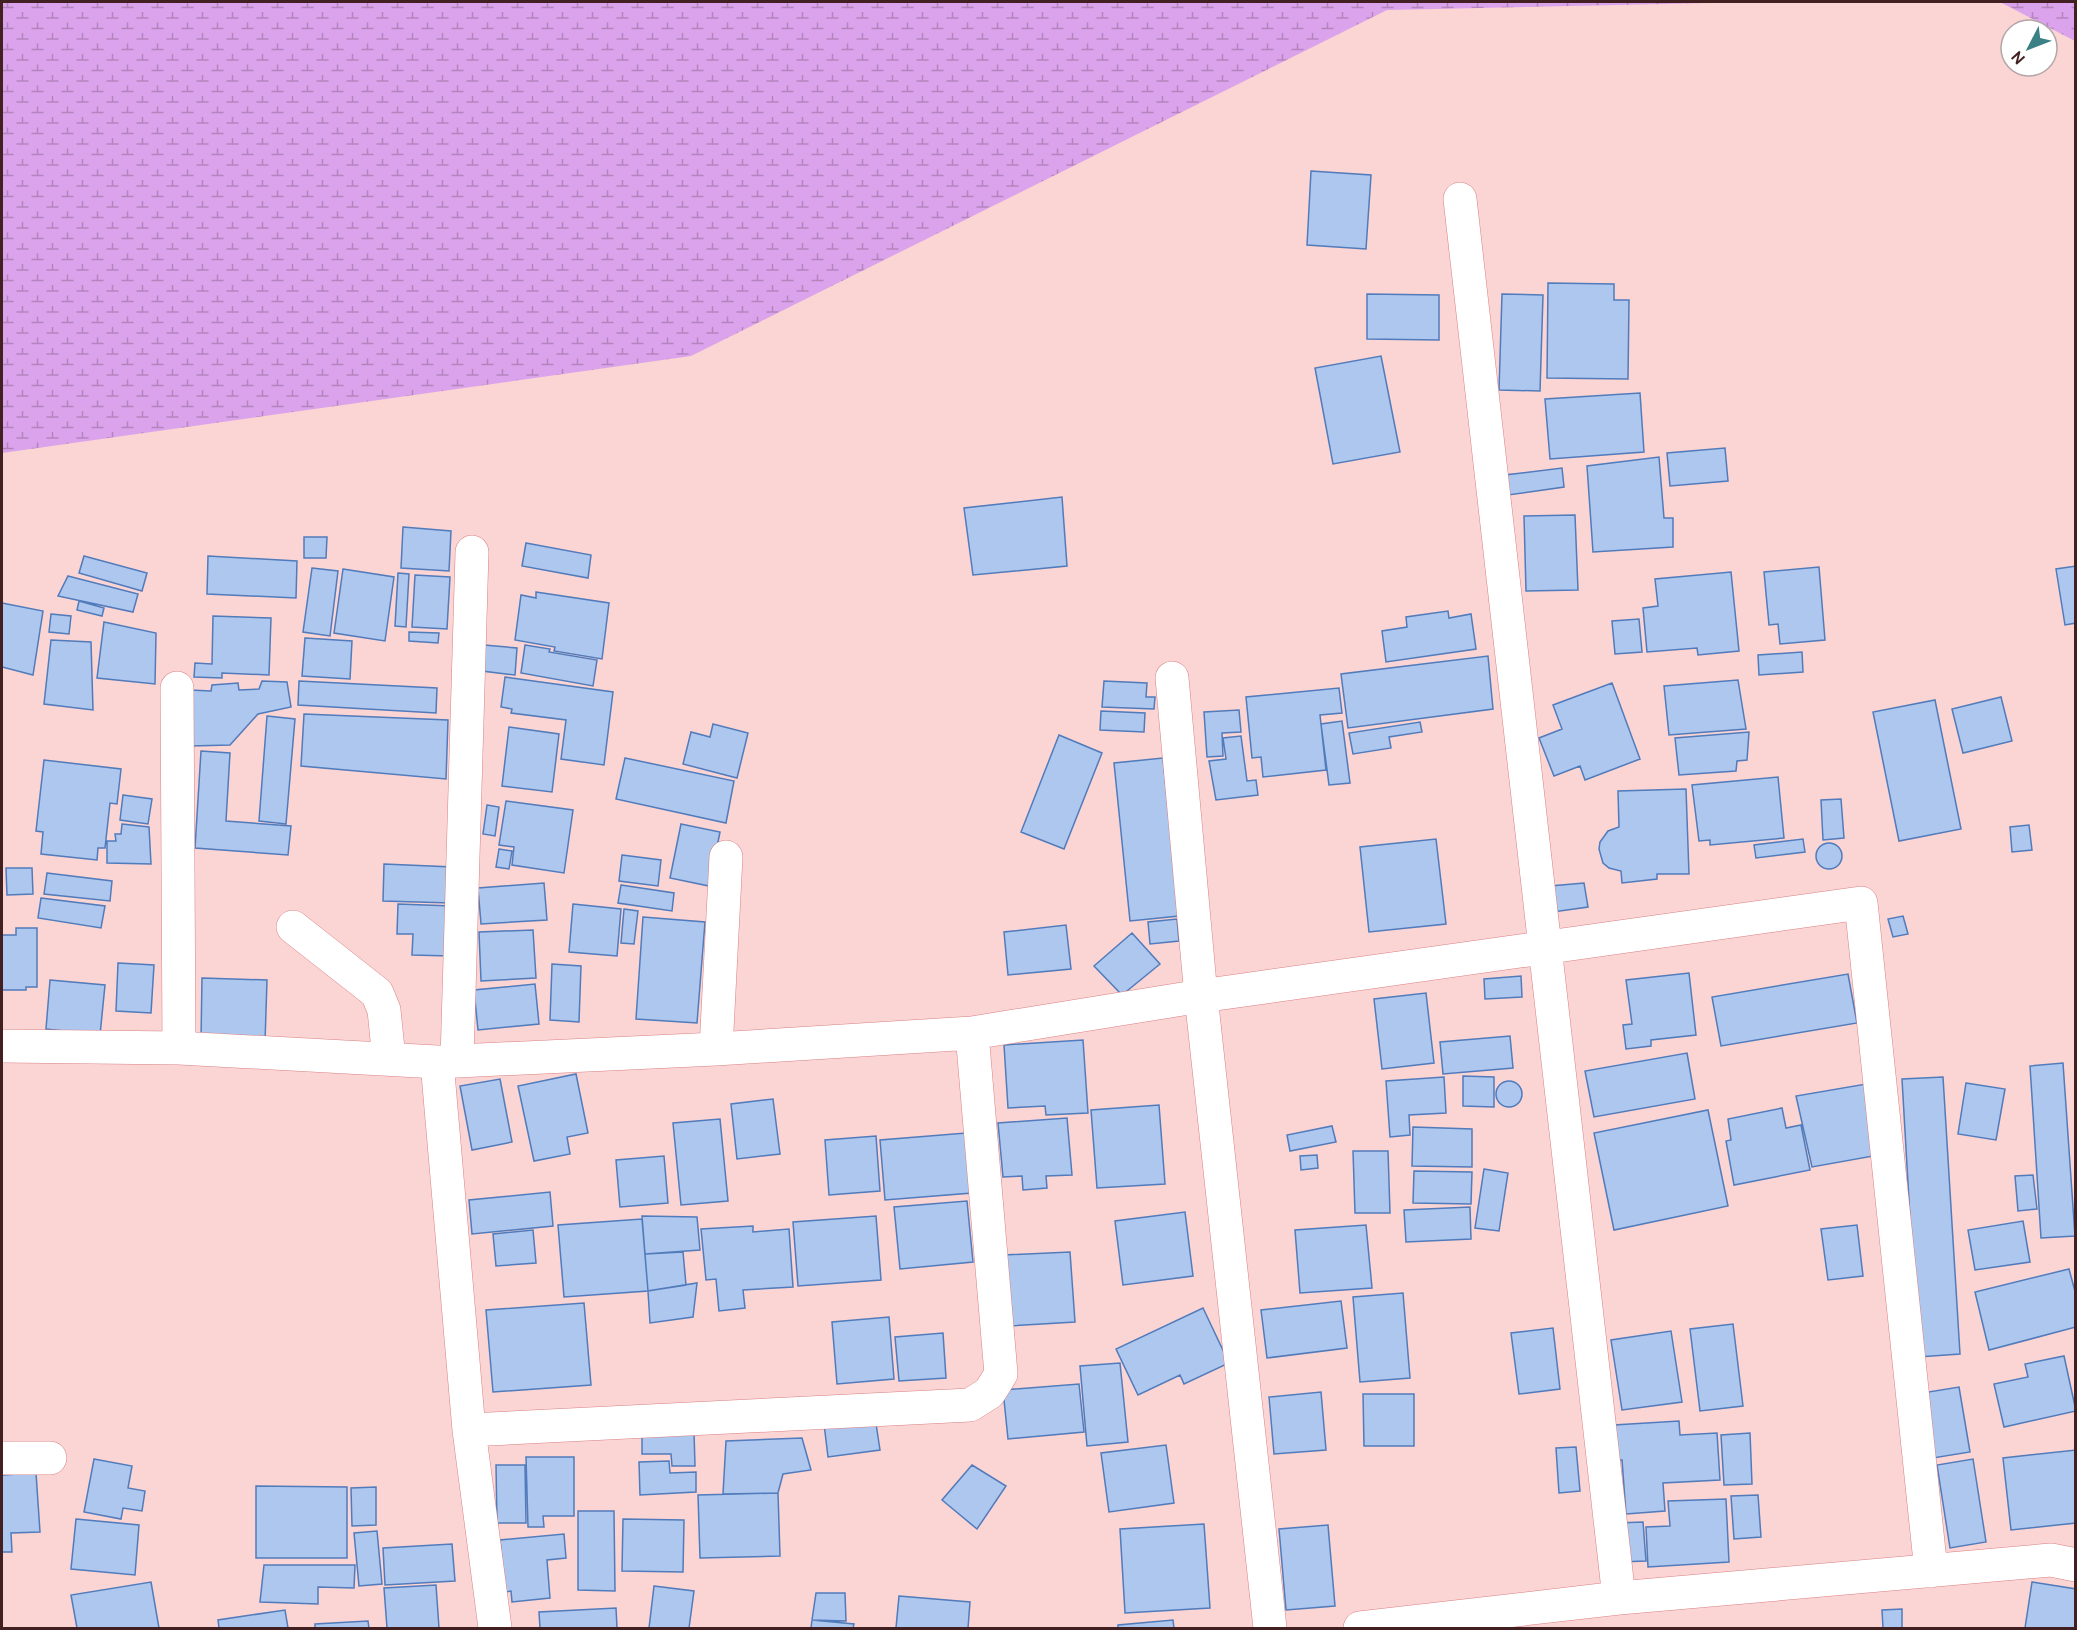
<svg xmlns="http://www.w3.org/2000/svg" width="2077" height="1630" font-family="Cabin,sans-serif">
  <defs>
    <pattern id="wetland-marsh" width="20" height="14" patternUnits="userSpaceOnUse" patternTransform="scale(1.5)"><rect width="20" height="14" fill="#dba3eb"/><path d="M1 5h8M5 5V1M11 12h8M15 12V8" fill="none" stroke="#b384be"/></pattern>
  </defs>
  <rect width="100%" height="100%" fill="#fbd4d4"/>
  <path fill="url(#wetland-marsh)" d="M2 2H1756L1387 10 691 356 2 453Z
    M2000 2H2075V41Z"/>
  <path fill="#adc7ee" stroke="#517bbb" stroke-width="1.5" d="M1311 171 1371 175 1366 249 1307 245Z
    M1548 283 1614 284V300H1629L1628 379 1547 378Z
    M1367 294 1439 295V340L1367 339Z
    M1502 294 1543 295 1540 391 1499 390Z
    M1381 356 1400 452 1333 464 1315 368Z
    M1640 393 1644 452 1550 459 1545 399Z
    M1725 448 1728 481 1670 486 1667 453Z
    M1659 457 1664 518H1673V547L1593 552 1587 466Z
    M1562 468 1564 487 1508 495 1505 475Z
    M1062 497 1067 566 973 575 964 508Z
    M1575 515 1578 590 1526 591 1524 516Z
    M403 527 451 531 449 571 401 568Z
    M304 537H327L326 558H304Z
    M526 543 591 555 588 578 522 566Z
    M84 556 147 573 142 591 79 573Z
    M208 556 297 561 296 598 207 594Z
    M2076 566V623L2065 625 2056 569Z
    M1819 567 1825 640 1780 644 1778 624 1769 625 1764 572Z
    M312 568 338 571 330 636 303 632Z
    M343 569 394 577 385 641 334 633Z
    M1731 572 1739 651 1698 655 1697 648 1647 652 1643 608 1658 606 1655 579Z
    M398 573 409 574 406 627 395 626Z
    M415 575 450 577 447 629 412 627Z
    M68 576 138 594 133 612 58 596Z
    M536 592 609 603 602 659 554 651 555 647 515 640 521 595 536 598Z
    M79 601 104 608 102 616 77 610Z
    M2 603 43 611 33 675 2 667Z
    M1448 611 1449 618 1471 614 1476 649 1386 662 1382 631 1407 627 1406 617Z
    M51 614 71 616 69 634 49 632Z
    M213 616 271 618 269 675 222 673V678L194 677 195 663 212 664Z
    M1639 619 1642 652 1615 654 1612 621Z
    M104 622 156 633 155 684 97 678Z
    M409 632 439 633 438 643 409 641Z
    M305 638 352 641 350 679 302 676Z
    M51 640 91 642 93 710 44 704Z
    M484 645 517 648 515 675 482 671Z
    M525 645 550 649 549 652 597 660 593 686 521 673Z
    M1802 652 1803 672 1759 675 1758 655Z
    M1488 656 1493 709 1348 728 1341 674Z
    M505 677 613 692 604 765 561 759 566 720 511 713 512 709 501 707Z
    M1738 680 1746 729 1669 735 1664 686Z
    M262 681 287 682 291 707 258 714 230 745 190 746V690L211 691 212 685 238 683 239 690 259 689Z
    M299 681 437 688 436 713 298 705Z
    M1104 681 1147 683 1146 697H1155L1154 709 1102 707Z
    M1612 683 1640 759 1585 780 1580 766 1554 776 1539 738 1562 729 1553 705Z
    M1339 688 1342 713 1320 715 1326 770 1263 777 1261 757 1252 758 1246 697Z
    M2001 697 2012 741 1963 753 1952 709Z
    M1935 700 1961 829 1899 841 1873 712Z
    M1239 710 1241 732 1222 733 1223 756 1207 757 1204 712Z
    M1101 711 1145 713 1144 732 1100 730Z
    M304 714 448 720 446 779 301 766Z
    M267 716 295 719 286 824 259 821Z
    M1342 721 1350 783 1329 785 1321 724Z
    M1420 722 1422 732 1389 737 1391 748 1353 754 1349 733Z
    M713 724 748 733 737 778 683 764 691 732 710 737Z
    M509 727 559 734 552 792 502 786Z
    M1749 732 1747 760 1737 761 1736 771 1679 775 1675 738Z
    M1059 735 1102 753 1064 849 1021 832Z
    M1241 736 1247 781 1256 780 1258 795 1216 800 1209 761 1226 759 1223 738Z
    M201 751 230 753 226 821 291 826 288 855 195 848Z
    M625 758 734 781 726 823 616 799Z
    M1163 758 1179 916 1130 921 1114 763Z
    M44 760 121 769 117 804 110 803 105 848H98L97 860 41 854 43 832 36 831Z
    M1778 777 1784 838 1710 845V840L1699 841 1692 785Z
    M1686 789 1689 874H1657V879L1622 883 1621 871 1609 868 1603 863 1599 849 1600 842 1608 831 1619 827 1618 791Z
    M123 795 152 799 148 824 120 820Z
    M1841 799 1844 838 1823 840 1821 800Z
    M506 801 573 810 564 873 512 865 514 847 499 845Z
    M487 805 499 807 495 836 483 834Z
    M122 824 149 827 151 864 107 863V841H116L115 834H121Z
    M681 824 720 832 709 886 670 878Z
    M2029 825 2032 850 2012 852 2010 827Z
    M1436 839 1446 924 1369 932 1360 847Z
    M1803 839 1805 852 1756 858 1754 845Z
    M1816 856a13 13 0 1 1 26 0a13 13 0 1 1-26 0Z
    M499 849 512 851 509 869 496 867Z
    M622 855 661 860 658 886 619 881Z
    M384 864 453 867 451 903 383 901Z
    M6 868H32L33 894 7 895Z
    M47 873 112 881 110 901 44 894Z
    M544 883 547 920 481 924 478 888Z
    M1584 883 1588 907 1553 912 1550 886Z
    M621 885 674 893 672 911 618 903Z
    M41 898 105 906 101 928 38 918Z
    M398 904 452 906 450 956 412 955 413 934H397Z
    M573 904 621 909 617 956 569 952Z
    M624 909 638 911 634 944 621 943Z
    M1903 916 1908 934 1893 937 1888 919Z
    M643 917 705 922 697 1023 636 1019Z
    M1177 919 1179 941 1150 944 1148 922Z
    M1066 925 1071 969 1008 975 1004 932Z
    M16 928H37V987H26V990H2V935H16Z
    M533 930 536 978 481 981 479 932Z
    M1132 933 1160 964 1122 995 1094 966Z
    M118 963 154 965 151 1013 116 1011Z
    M552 964 581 966 579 1022 550 1020Z
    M1689 973 1696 1035 1651 1040V1046L1626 1049 1623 1025 1632 1024 1626 980Z
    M1848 974 1857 1023 1721 1046 1712 997Z
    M1521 976 1522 997 1485 999 1484 979Z
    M202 978 267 980 265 1042 201 1040Z
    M50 980 105 985 100 1035 46 1029Z
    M535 984 539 1024 478 1030 474 990Z
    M1426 993 1434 1063 1382 1069 1374 999Z
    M1510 1036 1513 1068 1443 1074 1440 1042Z
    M1083 1040 1088 1113 1046 1115 1045 1106 1008 1108 1004 1045Z
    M1687 1053 1695 1099 1594 1117 1585 1071Z
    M2063 1063 2075 1236 2041 1238 2030 1066Z
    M576 1074 588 1133 567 1137 570 1154 534 1161 518 1086Z
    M1463 1076 1494 1077V1107L1463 1106Z
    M1444 1077 1446 1113 1409 1115 1410 1135 1390 1137 1386 1081Z
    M1943 1077 1960 1354 1918 1357 1902 1079Z
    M500 1079 512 1142 472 1150 460 1086Z
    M1496 1094a13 13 0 1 1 26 0a13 13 0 1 1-26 0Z
    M1966 1083 2005 1089 1996 1140 1958 1134Z
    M1866 1084 1879 1155 1812 1167 1796 1096Z
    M773 1099 780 1154 737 1159 731 1104Z
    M1159 1105 1165 1184 1097 1188 1091 1110Z
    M1782 1108 1786 1128 1801 1125 1810 1170 1734 1185 1726 1141 1731 1140 1728 1119Z
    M1708 1110 1728 1206 1614 1230 1594 1133Z
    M1067 1118 1072 1175 1046 1176 1047 1188 1023 1190 1022 1176 1003 1177 998 1123Z
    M720 1119 728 1201 681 1205 673 1123Z
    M1332 1126 1336 1142 1290 1151 1287 1135Z
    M1413 1127 1472 1129V1167L1412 1166Z
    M966 1133 972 1193 885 1200 880 1140Z
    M876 1136 880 1191 829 1195 825 1140Z
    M1353 1151H1388L1390 1213H1355Z
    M1317 1155 1318 1168 1301 1170 1300 1156Z
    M664 1156 668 1203 620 1207 616 1160Z
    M1484 1169 1508 1173 1499 1231 1475 1228Z
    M1414 1171 1472 1172 1471 1204 1413 1203Z
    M2033 1175 2037 1209 2018 1211 2015 1176Z
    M550 1192 553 1226 472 1234 469 1200Z
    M967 1201 973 1262 900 1269 894 1207Z
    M1470 1207 1471 1239 1406 1242 1404 1210Z
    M1185 1212 1193 1276 1123 1285 1115 1221Z
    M642 1216 697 1217 700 1250 645 1254Z
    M876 1216 881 1280 798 1286 793 1222Z
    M642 1219 648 1291 564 1297 558 1225Z
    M2023 1221 2030 1262 1975 1270 1968 1230Z
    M1366 1225 1372 1288 1300 1293 1295 1230Z
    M1857 1225 1863 1276 1828 1280 1821 1229Z
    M753 1226V1232L789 1229 793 1287 743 1290 745 1308 719 1311 716 1279 706 1280 701 1229Z
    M533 1230 536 1263 496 1266 493 1234Z
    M683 1252 686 1285 648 1291 645 1254Z
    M1070 1252 1075 1322 1008 1326 1004 1255Z
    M2069 1269 2076 1295V1327L1989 1350 1975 1292Z
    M697 1283 693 1317 650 1323 648 1291Z
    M1403 1293 1410 1378 1360 1382 1353 1297Z
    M1341 1301 1347 1348 1267 1358 1261 1310Z
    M584 1303 591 1385 493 1392 486 1310Z
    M1203 1308 1229 1363 1184 1384 1180 1375 1138 1395 1116 1349Z
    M889 1317 894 1379 837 1384 832 1322Z
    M1733 1324 1743 1406 1700 1411 1690 1329Z
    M1553 1328 1560 1389 1519 1394 1511 1333Z
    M1671 1331 1682 1402 1622 1410 1611 1340Z
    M943 1333 946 1378 899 1381 895 1337Z
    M2064 1356 2076 1411 2004 1427 1994 1384 2028 1377 2025 1364Z
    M1120 1363 1128 1442 1087 1446 1080 1366Z
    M1079 1384 1084 1432 1008 1439 1003 1390Z
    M1959 1387 1970 1452 1933 1458 1922 1393Z
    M1321 1392 1326 1450 1274 1454 1269 1397Z
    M1363 1394H1414V1446H1364Z
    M875 1417 880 1450 828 1457 824 1424Z
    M1679 1421 1680 1435 1717 1433 1720 1480 1663 1483 1665 1511 1626 1514 1622 1460H1616L1614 1425Z
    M694 1432 695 1466H672L671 1454H642V1433Z
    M1750 1433 1752 1484 1724 1485 1721 1435Z
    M802 1438 811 1470 783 1474 778 1493 723 1494 726 1441Z
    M1166 1445 1174 1503 1109 1512 1101 1453Z
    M1576 1447 1580 1491 1559 1493 1556 1448Z
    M2076 1450V1523L2011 1530 2003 1458Z
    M526 1457H574V1516H543L544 1527H528Z
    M94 1459 132 1466 128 1488 145 1491 142 1511 123 1508 121 1519 84 1512Z
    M1973 1459 1986 1542 1950 1548 1937 1465Z
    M669 1461 670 1473 696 1472V1492L640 1495 639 1462Z
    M496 1465H525L526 1523H497Z
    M972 1465 1006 1486 977 1529 942 1500Z
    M36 1473 40 1532 11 1533 12 1552H2V1475Z
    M256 1486 347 1487V1558H256Z
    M376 1487V1525L352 1526 351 1488Z
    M778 1493 780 1556 700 1558 698 1495Z
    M1758 1495 1761 1537 1734 1539 1731 1496Z
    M1726 1499 1729 1562 1648 1567 1646 1527 1670 1526 1668 1501Z
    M578 1511H614L615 1591 578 1590Z
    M76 1519 139 1525 135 1575 71 1569Z
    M623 1519 684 1520 683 1572 622 1571Z
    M1643 1522 1646 1561 1619 1562 1617 1523Z
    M1204 1524 1210 1608 1125 1613 1120 1529Z
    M1328 1525 1335 1606 1286 1610 1279 1529Z
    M377 1531 382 1584 359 1586 354 1533Z
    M564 1534 566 1558 547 1560 550 1598 512 1602 511 1591 505 1592 500 1540Z
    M452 1544 455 1581 385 1585 383 1548Z
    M264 1565H355L354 1588 318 1587V1604L260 1602Z
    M151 1582 159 1628H77L71 1595Z
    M2032 1582 2076 1589V1628H2025Z
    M436 1585 439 1628H387L384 1588Z
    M654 1586 694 1591 689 1628H649Z
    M816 1593H845L846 1621 812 1620Z
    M899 1596 970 1602 968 1628H896Z
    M616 1608 617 1628H540L539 1612Z
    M1902 1609V1628H1883L1882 1610Z
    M285 1610 288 1628H219L218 1620Z
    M812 1620 854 1624 853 1628H811Z
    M1173 1620 1174 1628H1118V1625Z
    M368 1621 369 1628H315V1624Z"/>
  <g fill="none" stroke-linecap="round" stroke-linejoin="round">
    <g stroke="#d98183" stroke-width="34">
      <path id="minor" d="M1460 199 1619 1598
        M1172 678 1201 996 1270 1628
        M177 688 179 1048
        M293 927 377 993 384 1010 389 1059
        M2 1046 179 1048 437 1062 716 1049 972 1033 1201 996 1861 903 1931 1571
        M716 1049 726 857
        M457 1060 472 552
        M437 1062 469 1430 495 1628
        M469 1430 970 1405 989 1393 1001 1374 972 1033
        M2 1458H50
        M1360 1628 1619 1598 2051 1560 2076 1565"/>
    </g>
    <use href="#minor" stroke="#fff" stroke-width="33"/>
  </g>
  <rect width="2077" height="1630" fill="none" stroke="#421f20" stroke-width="6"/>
  <g transform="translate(2029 48) rotate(228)"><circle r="28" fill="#ffffff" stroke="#b3a5a6" stroke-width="1.5"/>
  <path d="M0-4.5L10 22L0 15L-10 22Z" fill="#398184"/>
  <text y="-9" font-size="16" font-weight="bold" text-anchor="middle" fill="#421f20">N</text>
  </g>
</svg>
